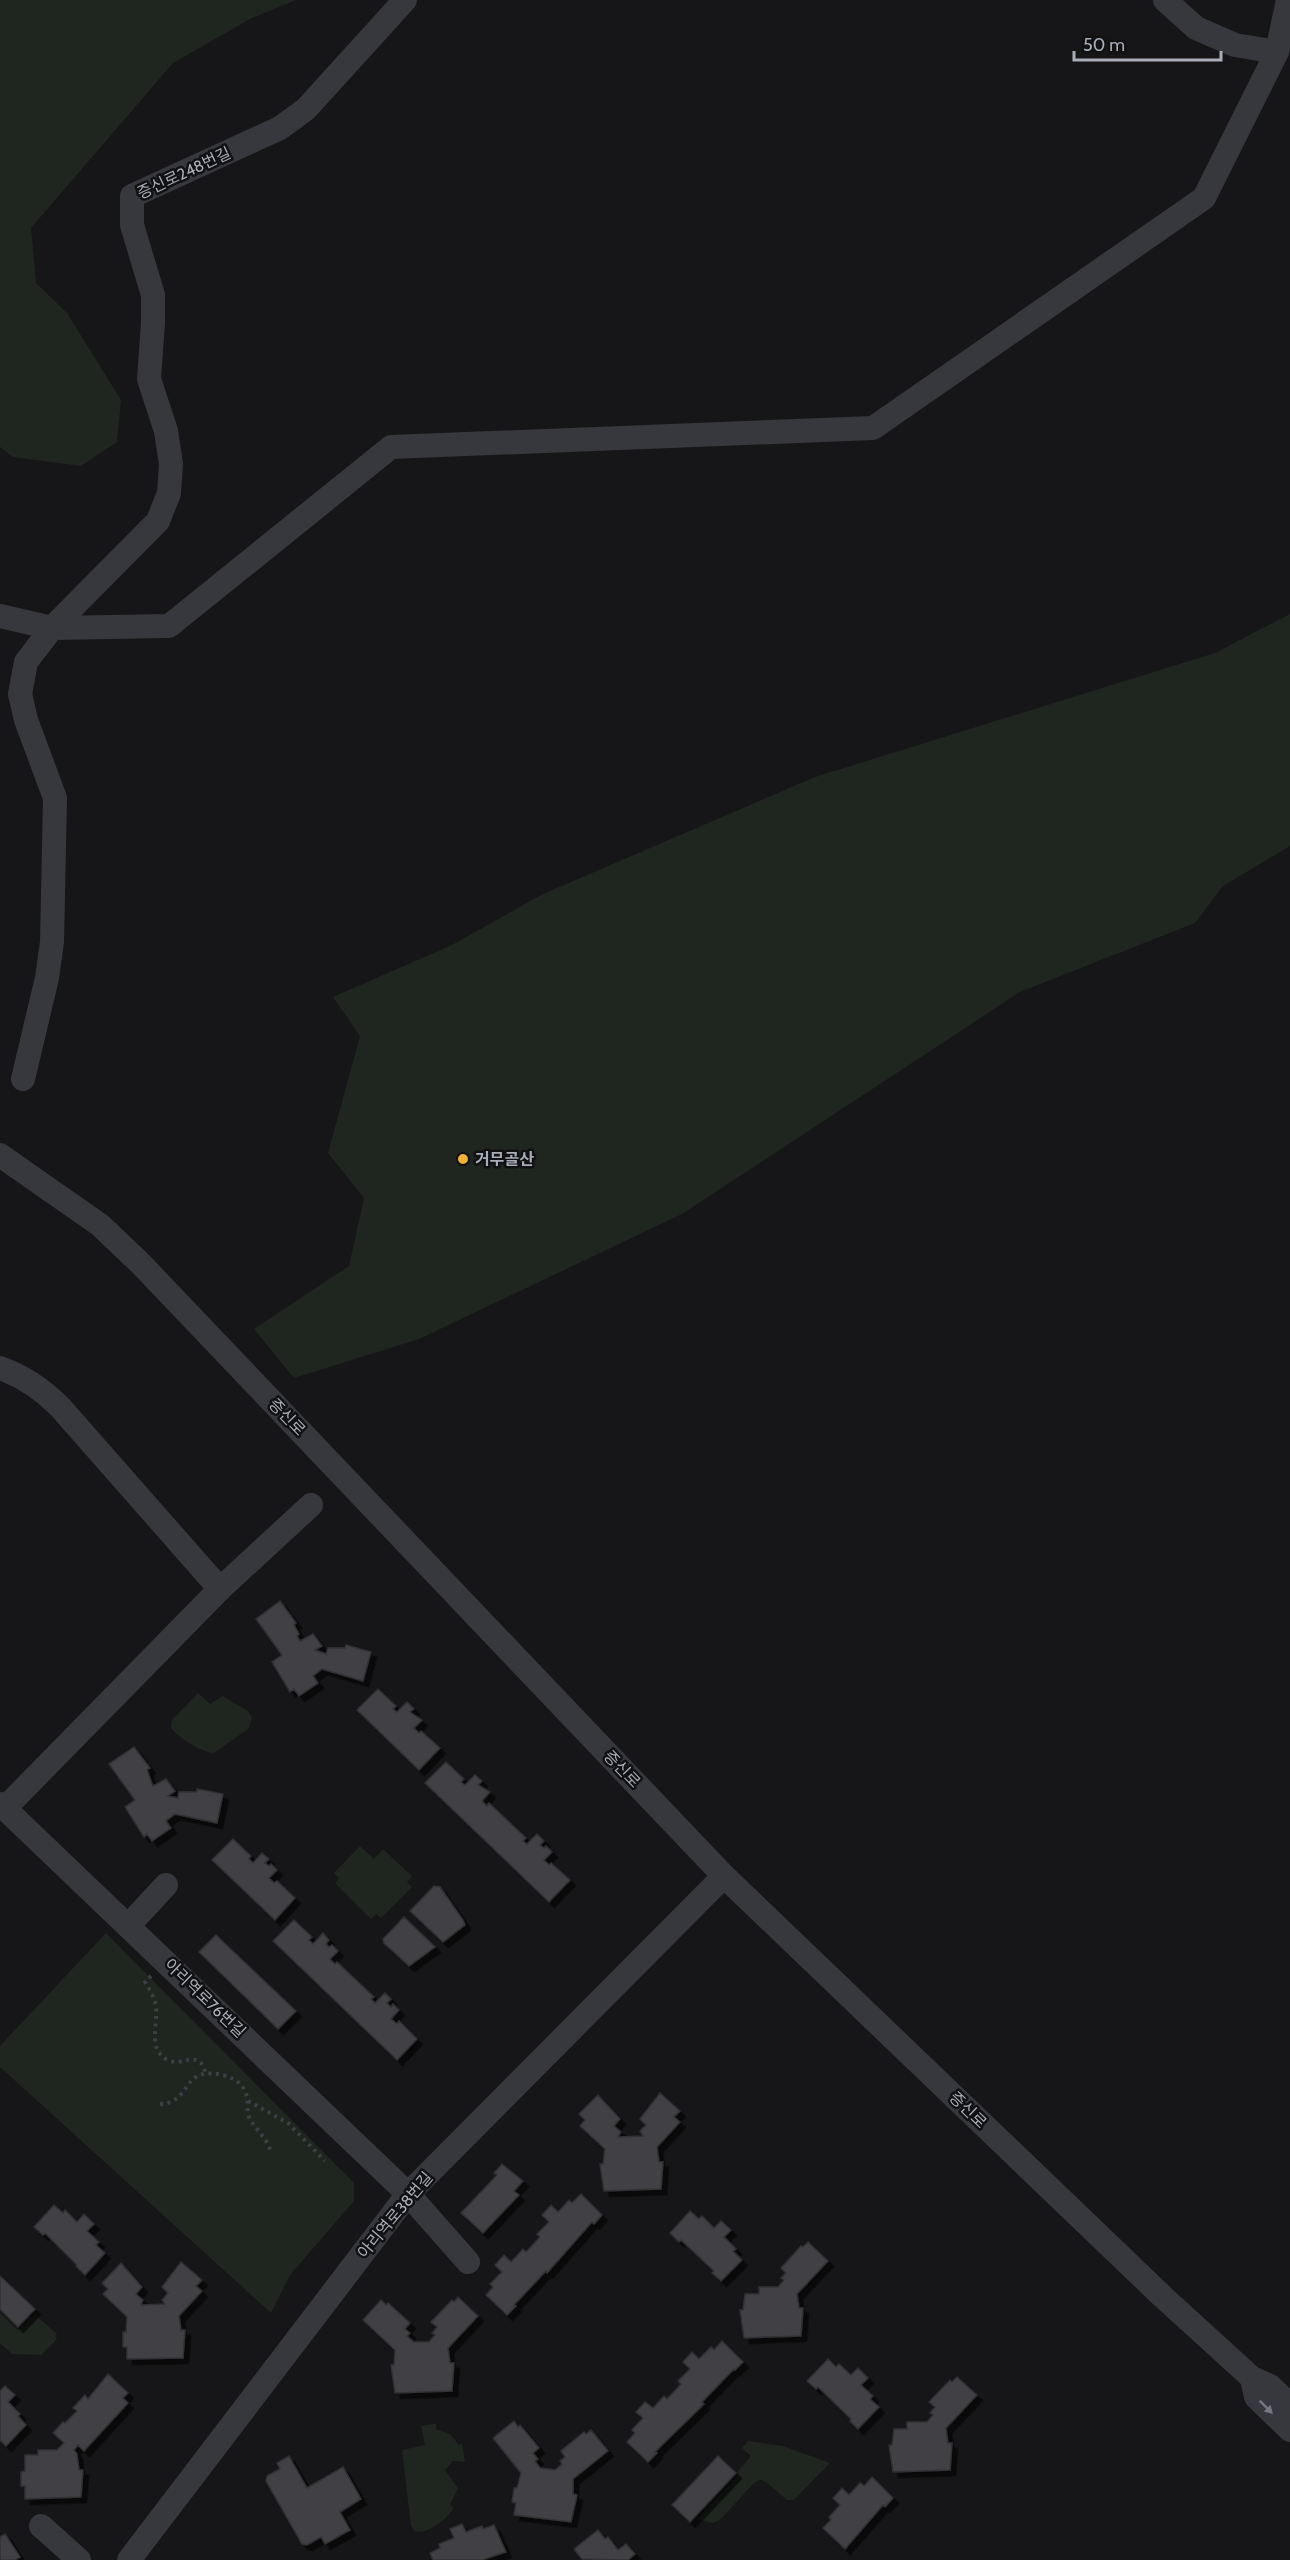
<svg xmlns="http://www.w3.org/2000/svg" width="1290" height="2560" font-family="Cabin,'Noto Sans KR',sans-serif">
  <defs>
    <filter id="shadow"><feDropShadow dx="5.5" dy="5.5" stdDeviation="0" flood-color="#0009"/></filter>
  </defs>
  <rect width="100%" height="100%" fill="#161618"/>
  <path fill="#1e261f" d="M0 0H296L252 18 173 63 31 228 36 283 67 313 121 400 117 442 81 466 13 457 0 447Z
    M1290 614V846L1223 886 1195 923 1020 992 682 1214 419 1339 294 1378 254 1329 349 1266 364 1198 328 1153 360 1036 333 997 452 945 543 894 815 777 1215 653Z
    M198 1693 210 1704 223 1696 248 1711 252 1718 248 1729 214 1753C201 1752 179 1738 171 1728L172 1720Z
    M360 1846 374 1859 383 1849 412 1876 407 1882 412 1887 381 1918 376 1914 371 1919 335 1883 339 1878 334 1873Z
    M106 1933 354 2183V2201L290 2275 271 2313 0 2067V2046Z
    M0 2313 18 2330 34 2314 57 2334 55 2337 57 2339 41 2355 12 2354 0 2343Z
    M433 2424H436V2429L450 2434 459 2445 462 2443 465 2462 453 2461 445 2470 458 2488 450 2505 454 2508C447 2518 429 2535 415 2531L411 2526 402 2450 425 2445 421 2426Z
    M748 2441 783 2446 830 2463 794 2500H787L766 2482 760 2480 754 2483 720 2520 713 2523 697 2519 739 2475 737 2472 751 2456 742 2448Z"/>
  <path fill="#404145" stroke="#303034" stroke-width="1.5" filter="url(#shadow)" d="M280 1601 296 1623 294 1625 299 1634 297 1636 300 1641 313 1634 322 1646 315 1650 326 1654 328 1648H345L346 1645 371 1652 363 1681 322 1669 313 1676 318 1683 299 1696 294 1689 290 1692 272 1662 282 1655 256 1619Z
    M378 1689 396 1706 393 1709 397 1712 407 1702 414 1709 410 1712 422 1720 414 1728 419 1733 421 1731 440 1748 419 1770 357 1710Z
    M134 1747 150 1768 147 1770 153 1786 166 1779 175 1791 168 1796 178 1798 179 1792H197V1789L223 1794 217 1823 175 1814 166 1821 171 1828 152 1841 147 1834 144 1837 125 1807 135 1800 109 1764Z
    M446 1762 464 1779 461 1782 465 1785 475 1775 482 1781 478 1785 490 1792 482 1801 487 1806 489 1803 526 1838 523 1841 527 1844 537 1834 544 1841 540 1845 544 1848 546 1846 552 1852 544 1860 549 1865 551 1863 570 1880 549 1902 425 1783Z
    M233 1839 251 1856 249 1859 253 1863 262 1853 269 1859 265 1863 269 1866 271 1864 277 1870 269 1878 274 1883 277 1881 295 1898 275 1920 212 1860Z
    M434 1886 440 1887 463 1920 465 1925 443 1942 410 1911Z
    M404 1917 435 1947 409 1966 384 1943 383 1939Z
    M294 1920 312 1937 309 1940 313 1944 323 1933 329 1940 326 1944 329 1947 332 1945 338 1951 330 1959 335 1964 337 1962 374 1997 371 1999 375 2003 385 1993 391 1999 387 2003 391 2007 393 2004 399 2010 391 2019 397 2024 399 2021 417 2039 397 2060 273 1941Z
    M216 1935 296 2011 278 2029 199 1952Z
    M660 2093 680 2111 674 2117 680 2122 657 2147 659 2162H663L661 2189 604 2191 600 2164H603L605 2149 580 2126 585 2120 579 2114 598 2095 620 2119 614 2126 621 2132 618 2137 643 2136 640 2131 646 2125 640 2119Z
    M502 2164 523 2181 514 2191 519 2195 483 2233 461 2213 497 2175 494 2173Z
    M581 2194 602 2215 594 2224 592 2222 547 2273 546 2271 514 2305 516 2306 507 2315 486 2295 493 2287 490 2284 502 2272 495 2265 504 2255 511 2262 523 2249 526 2252 540 2237 537 2234 549 2222 542 2215 551 2205 558 2212 569 2200 572 2203Z
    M54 2205 63 2213 65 2210 77 2222 84 2214 94 2224 87 2231 99 2242 96 2245 105 2253 85 2275 76 2266 77 2265 45 2233 43 2235 34 2227Z
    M690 2211 699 2219 702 2216 714 2228 721 2221 731 2230 724 2237 736 2249 733 2251 742 2260 721 2281 712 2273 714 2271 681 2240 679 2242 670 2233Z
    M808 2242 828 2261 797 2294 799 2308H803L801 2336 744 2338 740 2310H743L745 2294H759V2287H778L784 2280 781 2278 786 2273 781 2268 801 2246 803 2247Z
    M181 2262 202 2280 196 2286 202 2291 179 2316 181 2330H185L183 2358 127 2359V2347H123V2332H126L127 2317 103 2294 108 2289 102 2283 121 2263 142 2287 136 2294 143 2300 141 2305 165 2304 162 2300 168 2293 162 2287Z
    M0 2276 35 2309 18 2327 0 2309Z
    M458 2297 478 2316 448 2348 450 2363H454L452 2391 395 2393 391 2365H394L395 2350 363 2320 381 2300 386 2305 388 2303 410 2323 405 2329 410 2333 407 2336 414 2342H429L435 2335 432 2333 437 2327 431 2322 452 2300 454 2302Z
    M722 2341 743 2362 735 2370 734 2369 702 2402 704 2404 655 2452 657 2453 648 2462 627 2442 635 2433 632 2430 643 2418 636 2412 645 2402 653 2408 664 2396 667 2399 681 2384 678 2381 690 2369 683 2362 692 2352 699 2359 711 2347 714 2350Z
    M828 2359 836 2367 839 2364 851 2375 858 2368 868 2378 861 2385 873 2396 870 2399 879 2407 858 2429 850 2421 851 2419 818 2387 816 2389 807 2381Z
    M108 2374 128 2393 123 2398 128 2403 84 2451 78 2445 74 2450 77 2454 79 2470H83L81 2497 25 2499V2486H21V2472L25 2471V2455H38V2450H57L64 2443 53 2433 63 2422 65 2423 77 2411 73 2408 85 2395 88 2399Z
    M957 2377 977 2395 946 2428 948 2443H952L950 2470 893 2472 889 2445H892L894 2429H907V2422H927L933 2415 930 2413 935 2407 929 2402 950 2380 952 2382Z
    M5 2386 15 2395 8 2402 20 2414 18 2416 26 2425 6 2446 0 2440V2391Z
    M514 2421 518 2427 520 2425 539 2448 533 2453 538 2459 535 2461 540 2468 555 2470 562 2464 560 2461 565 2457 561 2451 584 2432 586 2434 591 2430 608 2451 573 2479V2494L577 2495 571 2522 514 2515 516 2503 512 2502 514 2488H517L521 2473 493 2438Z
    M289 2456 307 2488 343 2467 361 2499 340 2512 350 2530 325 2544 321 2537 307 2545 302 2544 266 2481 267 2476 280 2469 277 2463Z
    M718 2456 736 2473 690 2522 672 2505Z
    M872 2477 893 2498 885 2507 883 2505 845 2549 823 2528 831 2520 829 2517 840 2505 833 2498 842 2488 849 2495 860 2483 864 2486Z
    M462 2524 466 2532 482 2526 483 2529 494 2525 506 2552 482 2560H433L430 2553 440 2548 439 2544 454 2538 450 2529Z
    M598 2530 605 2539 608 2537 618 2550 626 2544 635 2554 628 2560 582 2559 574 2549Z
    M5 2534 20 2557 15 2560H0V2537Z"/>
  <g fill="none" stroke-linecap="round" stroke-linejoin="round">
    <path stroke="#3d3f44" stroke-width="4" stroke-dasharray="3 4.5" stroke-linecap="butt" d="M151 1976 145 1982C150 1990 155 1998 156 2008 158 2025 147 2050 168 2060 177 2065 187 2058 196 2060L201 2063 206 2073
      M248 2101 288 2123 325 2161
      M160 2104C194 2103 179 2063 226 2076 235 2079 243 2084 246 2094 249 2101 246 2110 249 2117 255 2130 268 2138 271 2153"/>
    <path stroke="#37383d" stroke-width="24" d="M1165 0 1196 28 1235 45 1277 52
      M0 616 52 628 169 626 391 447 873 428 1204 198 1277 52 1288 0
      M23 1079 47 978 52 942 55 798 26 720 20 694 26 662 52 628 158 521 169 493 171 464 166 431 149 379 153 323V295L132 225V196L280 128 306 109 405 0
      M0 1155 100 1225 141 1264 724 1876 1162 2296 1252 2378 1270 2386 1290 2405
      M0 1368C23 1376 43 1390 60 1407L220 1589
      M0 1804 408 2194 468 2262
      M5 1808 220 1589 311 1505
      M129 1925 166 1885
      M1252 2378 1256 2397 1290 2430
      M41 2526 79 2560
      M129 2560 408 2194 724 1876"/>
  </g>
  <defs><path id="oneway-solid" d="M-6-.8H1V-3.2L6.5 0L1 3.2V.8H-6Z" transform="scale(1.5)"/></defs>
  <use fill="#757881" href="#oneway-solid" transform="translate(1266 2407) rotate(45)"/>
  <circle fill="#f2b134" stroke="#111113" stroke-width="2" cx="463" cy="1159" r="6"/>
  <g text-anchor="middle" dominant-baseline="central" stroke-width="5" stroke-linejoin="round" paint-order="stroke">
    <g font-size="16" fill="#a8adb8" stroke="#111113">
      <text transform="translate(184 173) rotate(-25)">증신로248번길</text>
      <text transform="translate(287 1417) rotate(46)">증신로</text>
      <text transform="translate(622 1769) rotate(46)">증신로</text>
      <text transform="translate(205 1998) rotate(44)">아리역로76번길</text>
      <text transform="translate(968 2110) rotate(44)">증신로</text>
      <text transform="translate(395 2215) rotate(-50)">아리역로38번길</text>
    </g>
    <g font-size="16" font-weight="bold" fill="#a8adb8" stroke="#111113" text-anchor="start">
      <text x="475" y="1159">거무골산</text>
    </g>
  </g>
  <path d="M1074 51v9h147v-9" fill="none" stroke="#a8adb8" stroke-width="3"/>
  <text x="1083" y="51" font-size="18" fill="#a8adb8" stroke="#111113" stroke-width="4.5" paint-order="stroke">50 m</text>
</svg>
